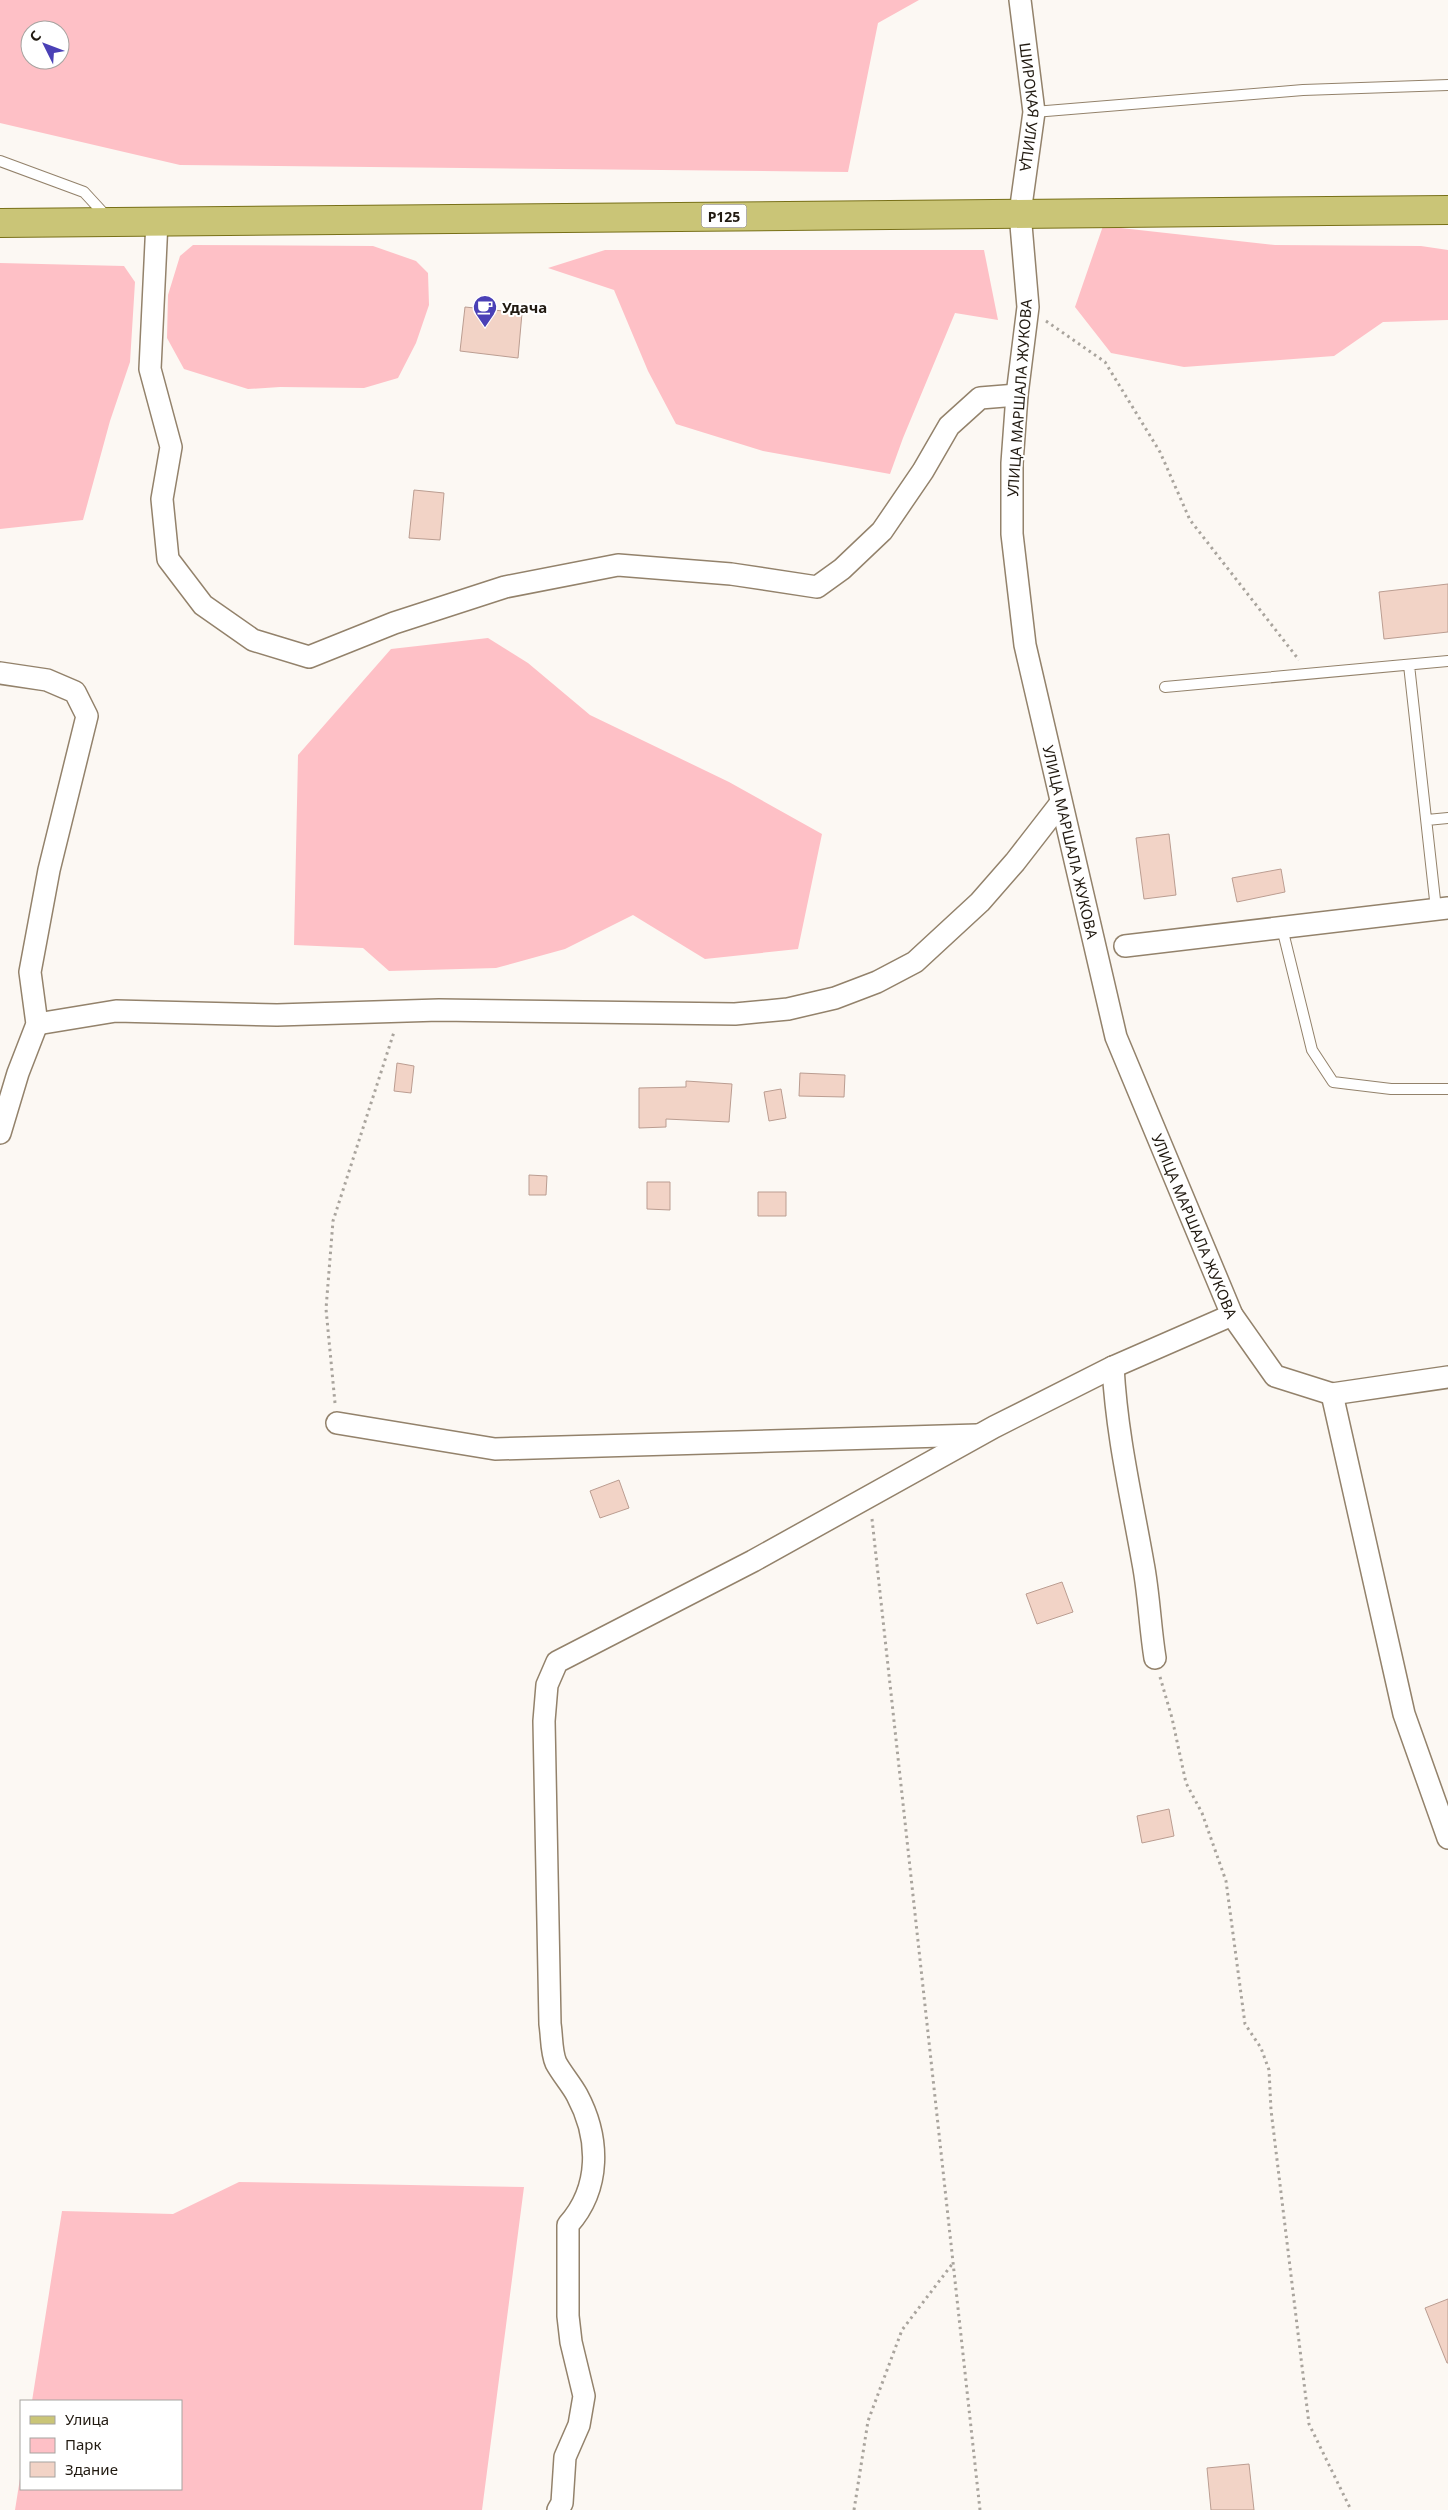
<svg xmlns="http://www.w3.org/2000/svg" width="1448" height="2510" font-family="'Noto Sans',sans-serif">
  <rect width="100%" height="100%" fill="#fcf8f3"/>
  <path fill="#fec0c6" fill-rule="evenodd" d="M0 0H919L878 23 848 172 180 165 0 123ZM30 30H60V60H30Z
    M1103 226 1275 245 1421 246 1448 250V320L1383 322 1334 356 1184 367 1111 353 1075 307Z
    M193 245 373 246 416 261 428 273 429 305 416 343 398 378 364 388 280 387 248 389 184 369 167 338 168 295 180 256Z
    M605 250H984L998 320 955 313 903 438 890 474 763 451 676 424 648 371 614 290 548 268Z
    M0 263 124 266 135 282 130 362 110 421 83 520 0 529Z
    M488 638 528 663 590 715 729 782 822 834 798 949 705 959 633 915 565 949 496 968 389 971 363 948 294 945 298 755 391 649Z
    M239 2182 524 2187 482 2510H15L21 2472V2489H181V2401H32L62 2211 173 2214Z"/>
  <path fill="#f2d3c6" stroke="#bb9d91" d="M465 307 522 313 518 358 460 351Z
    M414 490 444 493 440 540 409 538Z
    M1448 584V632L1384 639 1379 592Z
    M1169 834 1176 895 1144 899 1136 838Z
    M1281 869 1285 892 1237 902 1232 878Z
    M397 1063 414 1066 411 1093 394 1091Z
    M800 1073 845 1075 844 1097 799 1096Z
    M686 1081 732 1084 729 1122 666 1119V1127L639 1128V1088L686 1087Z
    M781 1089 786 1118 769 1121 764 1092Z
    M529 1175 547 1176 546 1195H529Z
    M647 1182H670V1210L647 1209Z
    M758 1192H786V1216H758Z
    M619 1480 629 1508 600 1518 590 1491Z
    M1062 1582 1073 1612 1037 1624 1026 1594Z
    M1169 1809 1174 1836 1142 1843 1137 1816Z
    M1448 2299V2363H1447L1425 2308Z
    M1249 2464 1254 2510H1211L1207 2468Z"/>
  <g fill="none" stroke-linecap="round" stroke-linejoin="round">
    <g stroke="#93826b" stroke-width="12">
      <path id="lane" d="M1034 112 1303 90 1448 85
        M0 161 84 192 107 217
        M1409 665 1436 909
        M1165 687 1448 661
        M1427 820 1448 818
        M1282 928 1312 1050 1333 1082 1391 1089H1448"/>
    </g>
    <g stroke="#93826b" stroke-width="24">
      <g id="street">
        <path id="s1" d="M1020 0 1034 112 1020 213 1028 307 1017 395 1012 463V534L1025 645 1116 1037 1232 1315 1275 1376 1332 1394 1448 1377"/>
        <path d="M157 221 150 369 171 447 162 499 168 559 203 605 253 640 309 657 394 623 505 587 618 565 731 574 817 587 842 569 882 531 923 471 949 426 980 398 1017 395"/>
        <path d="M0 673 47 680 75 692 87 716 49 870 30 972 37 1024 18 1073 0 1133"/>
        <path d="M1125 946 1448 908"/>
        <path d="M37 1024 116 1011 277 1015 439 1010 735 1014 788 1009 835 998 877 982 915 962 980 902 1015 862 1060 804"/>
        <path d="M1113 1367C1117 1437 1131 1495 1143 1563 1149 1594 1150 1627 1155 1658"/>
        <path d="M1332 1394 1404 1714 1448 1838"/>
        <path d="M337 1423 495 1449 977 1435"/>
        <path d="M558 2510 562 2503 565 2457 579 2425 584 2396 571 2342 568 2316V2225C601 2188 600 2138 577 2095 571 2084 562 2074 556 2063 551 2052 552 2036 550 2024L544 1721 547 1685 557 1662 753 1561 994 1427 1113 1367 1232 1315"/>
      </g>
    </g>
    <g stroke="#787018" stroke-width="30">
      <path id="primary" d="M0 223 1448 210"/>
    </g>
    <path stroke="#a9a49d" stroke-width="3" stroke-dasharray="2.5 4" stroke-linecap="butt" d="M1046 321 1105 362 1160 452 1190 520 1299 660
      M335 1403 326 1309 333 1221 394 1032
      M872 1519 980 2510
      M1160 1677 1172 1718 1186 1783 1202 1813 1226 1881 1245 2024 1261 2048 1269 2070 1271 2110 1309 2424 1351 2510
      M854 2510 868 2421 902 2330 953 2263"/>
    <use href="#lane" stroke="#fff" stroke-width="10"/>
    <use href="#street" stroke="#fff" stroke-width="21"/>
    <use href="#primary" stroke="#cac577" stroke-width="28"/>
  </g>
  <defs>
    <g id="cafe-pin" transform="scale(1.25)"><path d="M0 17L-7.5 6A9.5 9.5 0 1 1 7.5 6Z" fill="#4a40b6" stroke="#fff"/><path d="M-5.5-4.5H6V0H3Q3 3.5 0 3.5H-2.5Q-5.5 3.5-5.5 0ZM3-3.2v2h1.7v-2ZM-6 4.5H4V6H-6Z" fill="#fff"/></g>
  </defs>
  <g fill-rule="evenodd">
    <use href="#cafe-pin" x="485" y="307"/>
  </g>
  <g text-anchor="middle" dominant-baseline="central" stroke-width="4" stroke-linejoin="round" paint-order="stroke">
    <rect fill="#fff" stroke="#645f58" stroke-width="1" x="701.5" y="204.5" width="45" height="23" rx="4"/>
    <g font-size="14" font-weight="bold" fill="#211a11">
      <text x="724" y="216">Р125</text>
    </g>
    <g font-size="15" fill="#211a11" stroke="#fff">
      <text stroke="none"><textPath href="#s1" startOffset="108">ШИРОКАЯ УЛИЦА</textPath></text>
      <text transform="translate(1019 398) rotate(-86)">УЛИЦА МАРШАЛА ЖУКОВА</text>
      <text stroke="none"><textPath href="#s1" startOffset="851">УЛИЦА МАРШАЛА ЖУКОВА</textPath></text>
      <text stroke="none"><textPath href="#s1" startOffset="1256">УЛИЦА МАРШАЛА ЖУКОВА</textPath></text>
    </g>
    <g font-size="15" font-weight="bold" fill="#211a11" stroke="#fff" text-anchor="start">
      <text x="502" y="307">Удача</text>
    </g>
  </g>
  <rect x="20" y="2400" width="162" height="90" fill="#ffffff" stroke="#a6a3a0"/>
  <rect x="30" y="2416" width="25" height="8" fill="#cac577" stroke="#a6a3a0"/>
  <text x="65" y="2425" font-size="15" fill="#211a11">Улица</text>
  <rect x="30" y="2438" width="25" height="15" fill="#fec0c6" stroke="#a6a3a0"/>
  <text x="65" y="2450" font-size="15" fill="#211a11">Парк</text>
  <rect x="30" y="2462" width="25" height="15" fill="#f2d3c6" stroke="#a6a3a0"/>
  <text x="65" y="2475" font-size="15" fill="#211a11">Здание</text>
  <g transform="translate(45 45) rotate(312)"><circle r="24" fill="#ffffff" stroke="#a6a3a0"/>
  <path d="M0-4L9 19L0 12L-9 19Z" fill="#4a40b6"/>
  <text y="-8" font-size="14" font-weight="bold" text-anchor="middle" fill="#211a11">С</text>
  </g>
</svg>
